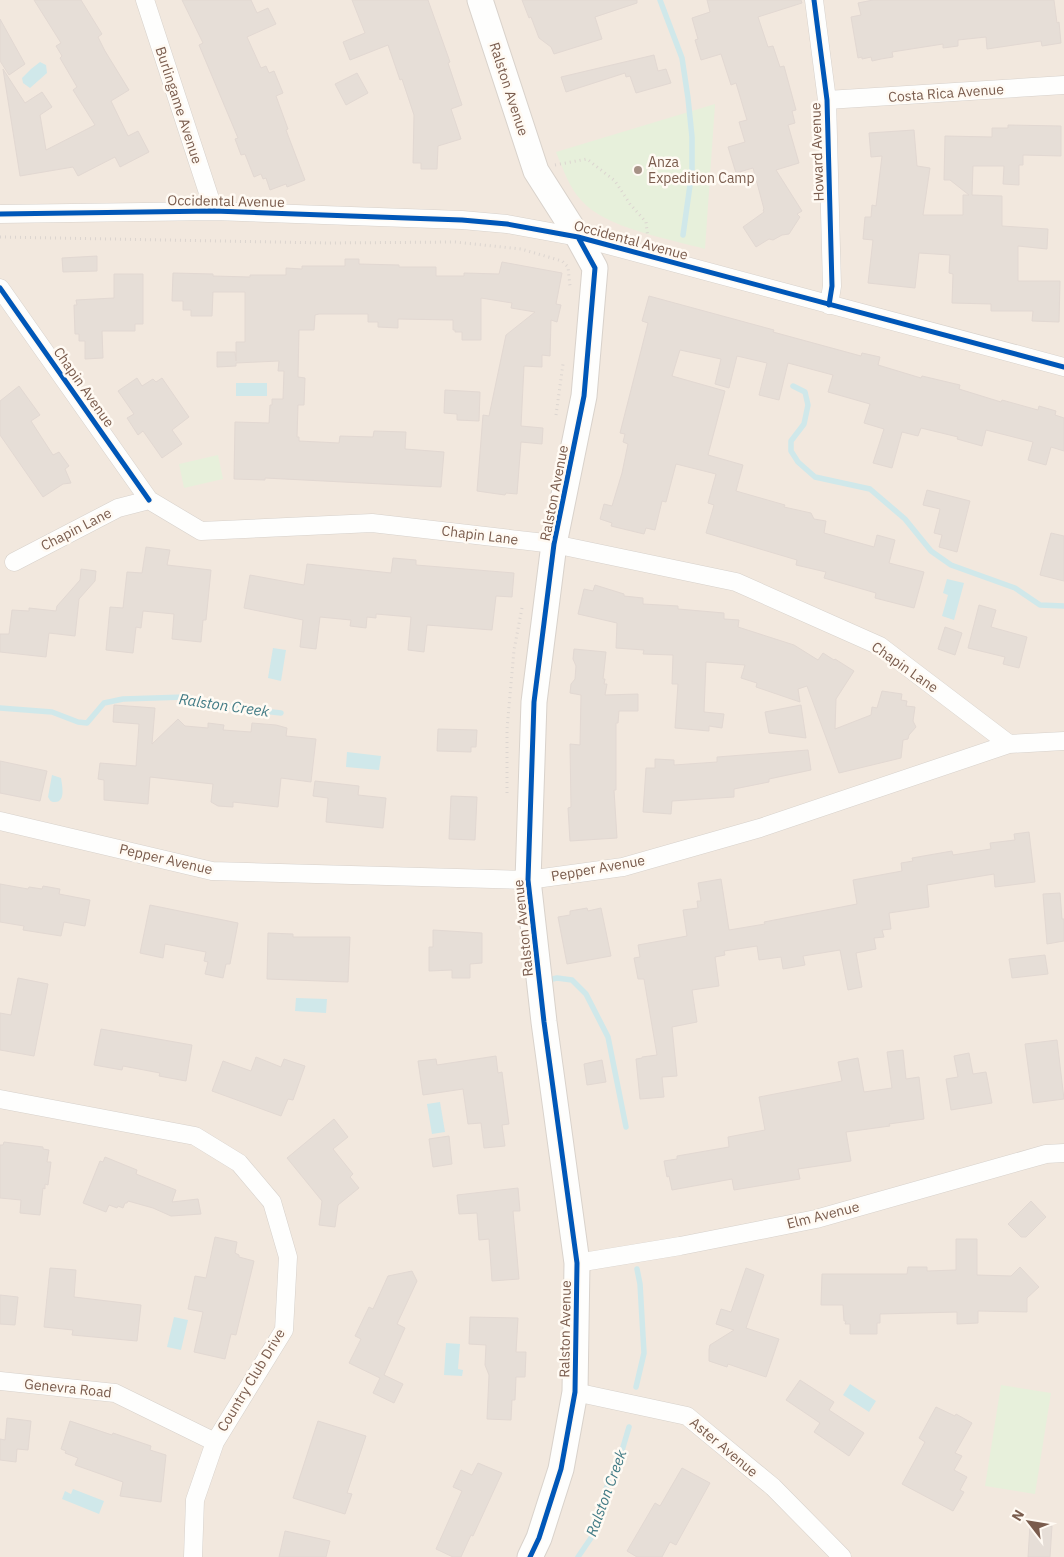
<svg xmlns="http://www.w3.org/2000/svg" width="1064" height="1557" font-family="'IBM Plex Sans',sans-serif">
  <rect width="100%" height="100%" fill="#f9f5f0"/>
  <path fill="#f2e8de" d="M0 0H1064V1557H0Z"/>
  <path fill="#e7f0db" d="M715 104 705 249C670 239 604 228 581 200 569 187 563 169 556 152Z
    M218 455 223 479 184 488 179 464Z
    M1001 1385 1051 1393 1035 1494 985 1486Z"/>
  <path fill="#d0e8ea" d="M40 62 46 65 47 73 30 88 23 83 22 78 31 69Z
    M236 383H267V396H236Z
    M947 579 964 583 954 620 942 616 948 595 943 593Z
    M273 648 286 650 281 681 268 678Z
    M347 752 381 756 379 770 346 767Z
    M52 775 61 778C62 785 66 802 55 802 50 802 50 800 48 797Z
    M296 998 327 999 326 1013 295 1011Z
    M440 1102 445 1132 432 1134 427 1104Z
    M174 1317 188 1320 181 1350 167 1347Z
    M446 1343 460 1344 458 1369 463 1370 462 1376 444 1375Z
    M850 1384 876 1401 869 1412 843 1395Z
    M73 1489 104 1501 99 1514 62 1499 65 1491 71 1494Z"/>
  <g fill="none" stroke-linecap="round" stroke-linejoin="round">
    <path stroke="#d0e8ea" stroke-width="5.5" d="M660 0 682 58 688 98 692 137V171L683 235
      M793 386 805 392 808 405 804 424 791 441V451L798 462 815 477 870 489 905 519 931 551 951 565 1015 588 1040 605 1064 606
      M0 708 52 712 78 722 87 723 104 703 123 699 185 697 237 708 281 713
      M548 980 557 978 572 980 586 994 608 1037 626 1127
      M636 1387 644 1353 640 1284 637 1269
      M578 1557 595 1532 604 1494 610 1479 618 1464 629 1427"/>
  </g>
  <path fill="#e6ded7" stroke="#e2d8d2" d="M34 0H81L102 34 98 37 105 51 129 90 111 101 128 136 138 131 149 152 120 167 115 157 78 176 73 167 20 176 3 69 25 103 42 92 52 107 40 115 46 150 95 125 73 90 77 87 60 58 62 56 56 46 61 43Z
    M182 0H251L257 13 268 8 276 24 247 37 261 68 266 66 269 73 274 71 283 93 276 96 288 129 286 130 305 180 287 187 286 184 270 190 266 178 263 179 261 174 254 177 245 154 241 155 235 139 238 138 199 45 203 43Z
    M352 0H428L450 62 448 63 462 105 451 109 461 139 438 146 437 169H421V163H413L414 115 402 79 400 80 388 45 350 60 343 42 365 33Z
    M522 0H637V3L595 17 602 39 554 54 551 47 539 38 531 17 529 18Z
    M707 0H801L802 3 758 17 768 47 773 46 780 67 784 66 796 110 792 111 795 123 788 125 799 163 776 170 802 211 797 214 800 217 789 234 782 235 773 240 769 239 756 247 743 227 764 212 763 210 764 209 753 168 736 173 728 147 745 142 739 122 747 120 736 83 731 85 721 54 701 60 695 40 698 39 692 18 710 12Z
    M873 0H1054L1057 23 1059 22 1061 43 1042 46 1041 41 987 49 986 37 958 40V46L943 48V44L892 52 893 57 881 59 872 61 871 57 862 59V57L858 58 851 17 861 15 858 3Z
    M0 19 25 64 9 75 0 61Z
    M654 55 658 71 666 69 671 83 636 93 630 76 626 77 625 73 566 92 561 77Z
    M357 73 368 93 346 105 335 84Z
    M1008 125 1061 126V156L1023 155V165H1019V185L1003 184 1004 166H973L972 195 1002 196V226L1048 229 1047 249 1018 246V281H1060L1059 322 1032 321 1033 311H991V304L952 303 953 274 949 273 950 255 919 253 915 288 868 283 873 240 863 239 865 217H871L872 205 876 206 882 156 871 157 869 133 914 130 917 166 930 168 923 215H963V195H969L950 180H944L945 136 992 137V128H1008Z
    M97 256V271L63 272 62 258Z
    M345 259H359V264L399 265V267H436V276H464V273L499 274 502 262 562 273 556 304 561 305 557 322 551 320 550 356 542 355V367L524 366 521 426 543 428 542 444 521 442 517 494 506 493 505 495 477 491 483 415 489 416 506 335 535 312 511 308 512 303 481 298V340H462V332H455V330H453V320L398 319V328L378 327V322H368V314H319L315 315 314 330H299L298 377 305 378 304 405H298L297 437H299V441L339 443 340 436 373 437 374 431 406 432 405 449 444 452 441 487 265 478V480L234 479 235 422 269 423 270 405H272V399H283L284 371H278L279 361 236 363V366L217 367V352H235L236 361V342H245V292H213L212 316H191V310H183V301H172L173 273 213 274V276L250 277V275H286V268L302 269V266H345Z
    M114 274H143V324H135V331H102L103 358 85 359V341H79V334H75L74 305H77L76 300 114 298Z
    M649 296 774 330 773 332 861 356 862 353 880 357 878 365 921 378 922 376 960 385 959 389 1001 402 1002 400 1038 410 1039 406 1056 411 1055 415 1064 418V451L1051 447 1046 465 1028 460 1033 442 986 430 982 446 957 439 958 437 921 428 918 436 902 432 892 468 873 463 884 429 864 423 870 404 828 392 833 375 788 363 779 400 759 395 767 363 737 356 729 388 715 384 721 359 680 350 672 376 725 391 708 455 743 465 736 491 785 505 784 507 811 513 814 519 826 521 824 533 874 547 877 535 895 540 889 563 924 572 914 608 875 598 876 593 824 578 826 572 796 565 797 560 706 533 714 505 708 503 716 474 676 464 666 502 662 501 655 530 646 528 644 534 611 526 612 523 600 519 604 504 612 506 622 473 628 444 623 442 625 434 620 433 648 323 642 321Z
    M137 378 142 386 153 379 156 382 162 378 189 417 172 430 182 444 162 458 143 431 138 435 127 418 134 414 118 391Z
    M19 386 40 415 31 421 53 455 59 452 69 466 65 469 71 483 63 484 43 497 0 435V401Z
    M445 390 480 392 479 421 457 420V414L444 413Z
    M927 490 970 501 957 552 939 547 942 535 934 533 940 509 923 505Z
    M1051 533 1064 536V581L1040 575Z
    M146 547 170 550 167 565 211 570 206 620H203L201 642 172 639 174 614 143 611 141 628 136 627 133 653 106 650 110 607 123 608 127 572 142 573Z
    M393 558 416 560V565L514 573 512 597 496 596 492 630 427 625 424 652 408 650 411 617 376 614V618L367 617 366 628 350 626 351 620 320 617 316 649 300 647 303 620 244 608 250 575 304 585 307 564 391 573Z
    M81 569 96 571 95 581 79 599 75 636 49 633 46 657 0 652V634H9L12 610 29 611V608L56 611 57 606 80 580Z
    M595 585 624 594V596L643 598V604L678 606V609L724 613V619L739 620 738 627 794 645 818 660 823 653 834 660 835 659 854 671 836 699 835 729 871 715 872 707 877 708 882 691 902 694 901 700 907 701 906 706 915 707 913 721 916 727 909 735 908 739 903 740 901 758 839 773 807 686 798 689 800 702 756 687 757 683 741 678 745 665 706 662 704 712 724 714 722 728 709 726V731L675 728 678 684H672L673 655 643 654 644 650 616 648 617 623 578 614 584 589 593 591Z
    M979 605 996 610 991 627 1027 637 1019 668 1003 664 1005 657 968 648Z
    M945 627 962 633 955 655 938 649Z
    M574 649 606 652 603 679H605L604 684H607L605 695 638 694V711H619L618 723H616V790H614L617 838 570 841 568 808 571 807 570 744 580 745 581 695 570 693 571 684 575 679 576 666 573 659Z
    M114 705 155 708 152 744 178 719 185 726 208 728V723L224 725 223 730 251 732 252 723 276 725 287 728 286 736 316 739 311 782 281 778 278 807 233 802V807L218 806 211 802 213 784 150 777 148 804 104 800V780L98 779 100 763 136 766 139 724 113 722Z
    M801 705 806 738 769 733 765 712Z
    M438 729 477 730 476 747H471V752L437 751Z
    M808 750 811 770 769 779V782L734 789V797L672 801 671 814 643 812 646 768H655V759L674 760V765L717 762V757Z
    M0 761 47 771 40 801 0 793Z
    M315 781 359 786 358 795 386 798 383 828 326 822 328 798 313 796Z
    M451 796 477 797 475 840 449 839Z
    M1029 832 1035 882 995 887 994 874 927 885 929 907 889 913 891 929 882 930 884 937 874 938 876 949 856 953 862 987 848 990 840 950 803 956 805 965 783 969 781 957 759 960 757 946 724 951 725 955 715 957 719 986 692 990 697 1022 672 1027 677 1076 662 1077 664 1097 640 1099 636 1059 642 1058V1057L657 1055 644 979H638L634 958 640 957 638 945 687 936 683 910 698 908 697 901H701L698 883 721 879 729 930 765 924 764 922 857 904 853 880 902 871 901 863 913 861 912 858 952 851 953 855 991 849 990 843 1015 840 1014 834Z
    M0 884 28 889 29 887 42 889 43 886 60 889 59 894 90 900 85 926 64 922 61 936 23 930 24 926 0 922Z
    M1060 893 1062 919H1064V941L1047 944 1043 894Z
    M150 905 238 923 230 964H226L223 978 205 974 208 962 204 961 206 952 165 944 163 958 140 953Z
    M587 908 588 911 601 908 611 956 567 964 558 917 570 915V911Z
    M433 930 482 933V963L470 964V978H452V970L429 971V947H433Z
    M268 933 293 934V937H350L348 982 267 979Z
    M1045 955 1048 974 1012 978 1009 959Z
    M18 978 48 984 34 1056 0 1050V1013L11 1015Z
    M101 1029 192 1045 186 1081 159 1076 160 1073 123 1066 122 1070 94 1065Z
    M1057 1040 1064 1099 1033 1103 1025 1044Z
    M903 1050 906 1079 919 1077 924 1119 889 1124 890 1126 846 1132 851 1161 798 1169 800 1179 734 1190 732 1179 672 1190 669 1176 667 1177 664 1161 677 1159V1156L729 1147 728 1137 765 1130 759 1097 842 1081 838 1062 858 1058 864 1092 892 1088 887 1052Z
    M969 1053 973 1074 986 1072 992 1103 951 1110 946 1079 958 1077 954 1056Z
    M496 1056 498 1073 502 1072 509 1124 502 1125 505 1146 484 1148 481 1123 468 1124 463 1089 423 1095 418 1061 436 1059 437 1065Z
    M256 1057 281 1067 284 1059 305 1066 293 1100 288 1099 281 1116 212 1091 223 1061 251 1071Z
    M602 1060 606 1082 587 1085 584 1064Z
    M334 1119 348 1137 333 1149 353 1174 350 1177 359 1188 338 1205 335 1227 319 1225 322 1201 287 1158Z
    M449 1136 452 1164 433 1167 429 1139Z
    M4 1142 43 1147V1149L49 1150 47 1162H51L48 1185 45 1184V1189L43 1188 40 1215 20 1213 21 1200 0 1198V1145H3Z
    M105 1157 137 1170 136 1174 176 1190 172 1202 198 1199 201 1214 171 1216 153 1208 128 1201 127 1203H125L123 1208 118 1206 117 1208 109 1205 106 1212 83 1203 100 1161 103 1162Z
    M518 1188 520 1211H513L519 1279 492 1281 489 1239 479 1240 477 1213 459 1214 457 1195Z
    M1031 1201 1046 1217 1026 1237H1021L1008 1224Z
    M215 1237 237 1242 235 1253 239 1255V1257L254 1261 236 1335 231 1334 225 1359 194 1352 203 1312 188 1309 195 1276 206 1278Z
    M956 1239H977V1275L1011 1276 1020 1267 1039 1287 1027 1298V1312L978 1311V1323L957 1324V1312L880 1314V1323H877V1334H850V1324H845L846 1321H844L843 1305H821L822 1274H907L908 1267H927V1271L956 1270Z
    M50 1268 76 1270 74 1297 141 1305 137 1341 72 1335 73 1330 44 1327Z
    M746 1268 764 1275 746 1328 779 1339 766 1377 728 1364 727 1367 709 1361V1350L710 1345 734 1330 716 1324 721 1309 731 1312Z
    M412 1271 417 1281 397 1324 405 1328 384 1375 403 1384 394 1403 373 1393 380 1378 349 1363 361 1339 355 1336 369 1307 373 1309 388 1276Z
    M0 1295 18 1297 15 1325 0 1324Z
    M470 1317 518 1318 516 1352H526L525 1377H516L515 1400H512L511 1420 487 1419 489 1375 485 1365 486 1345 469 1344Z
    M800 1380 834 1402 829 1410 864 1433 849 1456 814 1432 820 1423 786 1400Z
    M936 1407 955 1416 956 1414 972 1423 955 1453 962 1456 954 1470 967 1477 960 1490 964 1492 953 1511 902 1484 925 1442 919 1438Z
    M7 1418 31 1421 28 1450 17 1449 16 1462 0 1460V1439L5 1440Z
    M70 1421 112 1435 113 1433 151 1446 150 1450 166 1455 161 1502 120 1496 123 1482 75 1465 78 1458 65 1453 66 1451 61 1449Z
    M318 1421 366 1436 347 1493 352 1494 345 1514 293 1498Z
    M478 1463 502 1473 473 1536 471 1535 461 1557H453L436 1549 462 1491 453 1487 461 1470 472 1475Z
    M682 1468 710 1483 676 1545 670 1542 662 1557H637L627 1551 655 1503 660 1506Z
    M1030 1525 1052 1526 1050 1557H1028Z
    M285 1531 330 1541 326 1557H279Z"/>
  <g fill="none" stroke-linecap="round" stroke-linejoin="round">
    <g stroke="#d7d1cb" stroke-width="19">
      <path id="street" d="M145 0 214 211
        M814 0 827 100 832 286 829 305
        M827 100 1064 85
        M0 214 214 211 462 220 507 224 578 237 1064 367
        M0 288 149 500
        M14 562 118 508 149 500 201 531 372 523 554 544 736 582 880 646 1009 744
        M0 821 212 871 528 880 623 867 760 828 1009 744 1064 741
        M0 1099 195 1136 239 1163 272 1202 288 1257 284 1330 215 1442 195 1500 193 1557
        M577 1263 680 1246 816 1219 1046 1154 1064 1153
        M0 1381 115 1393 215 1442
        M575 1392 687 1416 773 1487 842 1557"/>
    </g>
    <g stroke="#d9d2cb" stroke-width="27">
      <path id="secondary" d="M480 0 536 171 578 237 595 268 584 396 554 544 534 702 528 880 544 1022 577 1263 575 1392 561 1469 539 1538 530 1557"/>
    </g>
    <path stroke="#dcd5d0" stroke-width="3" stroke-dasharray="1 4" stroke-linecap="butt" d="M555 165 587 159 615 181 630 204 646 222 648 239
      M0 237 329 243 455 242 521 249 562 261 568 267 570 286
      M556 415 563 364
      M507 793V729L514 650 522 608"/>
    <use href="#street" stroke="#fefefd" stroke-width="18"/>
    <use href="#secondary" stroke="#fefefd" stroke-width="25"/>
    <g stroke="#fffaf3" stroke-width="8">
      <path id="cycleway" d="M814 0 827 100 832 286 829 305
        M0 214 214 211 462 220 507 224 578 237 1064 367
        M0 288 149 500
        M530 1557 539 1538 561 1469 575 1392 577 1263 544 1022 528 880 534 702 554 544 584 396 595 268 578 237"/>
    </g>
    <use href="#cycleway" stroke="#0057b8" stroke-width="5"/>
  </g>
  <circle fill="#a69286" stroke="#fffaf3" stroke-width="2" cx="638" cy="170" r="5"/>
  <g text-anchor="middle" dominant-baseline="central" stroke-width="5" stroke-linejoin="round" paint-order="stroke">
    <g font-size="14" fill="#7a5c4d" stroke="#fffaf3">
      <text transform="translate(509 89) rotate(72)">Ralston Avenue</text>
      <text transform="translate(946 93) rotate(-4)">Costa Rica Avenue</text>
      <text transform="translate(179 105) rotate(72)">Burlingame Avenue</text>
      <text transform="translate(817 152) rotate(-92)">Howard Avenue</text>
      <text transform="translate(226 201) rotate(1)">Occidental Avenue</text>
      <text transform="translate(631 240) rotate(15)">Occidental Avenue</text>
      <text transform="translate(84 387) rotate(55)">Chapin Avenue</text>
      <text transform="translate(554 493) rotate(-79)">Ralston Avenue</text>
      <text transform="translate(76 529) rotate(-27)">Chapin Lane</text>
      <text transform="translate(480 535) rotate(7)">Chapin Lane</text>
      <text transform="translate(905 667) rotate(35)">Chapin Lane</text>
      <text transform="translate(166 859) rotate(13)">Pepper Avenue</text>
      <text transform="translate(598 868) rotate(-10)">Pepper Avenue</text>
      <text transform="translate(523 928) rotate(-96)">Ralston Avenue</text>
      <text transform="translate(823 1215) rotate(-14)">Elm Avenue</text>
      <text transform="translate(565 1329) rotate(-89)">Ralston Avenue</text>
      <text transform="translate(251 1380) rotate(-59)">Country Club Drive</text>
      <text transform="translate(68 1388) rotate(6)">Genevra Road</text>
      <text transform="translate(724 1447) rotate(40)">Aster Avenue</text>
    </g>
    <g font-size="14" fill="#7a5c4d" stroke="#fffaf3" text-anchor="start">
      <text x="648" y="162">Anza<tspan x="648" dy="16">Expedition Camp</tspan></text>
    </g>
    <g font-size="15" font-style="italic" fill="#437c86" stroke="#fffaf3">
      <text transform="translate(224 705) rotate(8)">Ralston Creek</text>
      <text transform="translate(606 1493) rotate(-70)">Ralston Creek</text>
    </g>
  </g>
  <g transform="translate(1029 1522) rotate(301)" stroke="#fffaf3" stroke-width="4" paint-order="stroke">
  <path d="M0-4L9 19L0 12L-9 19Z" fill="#7a5c4d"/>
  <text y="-8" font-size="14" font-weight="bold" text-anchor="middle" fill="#7a5c4d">N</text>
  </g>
</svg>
